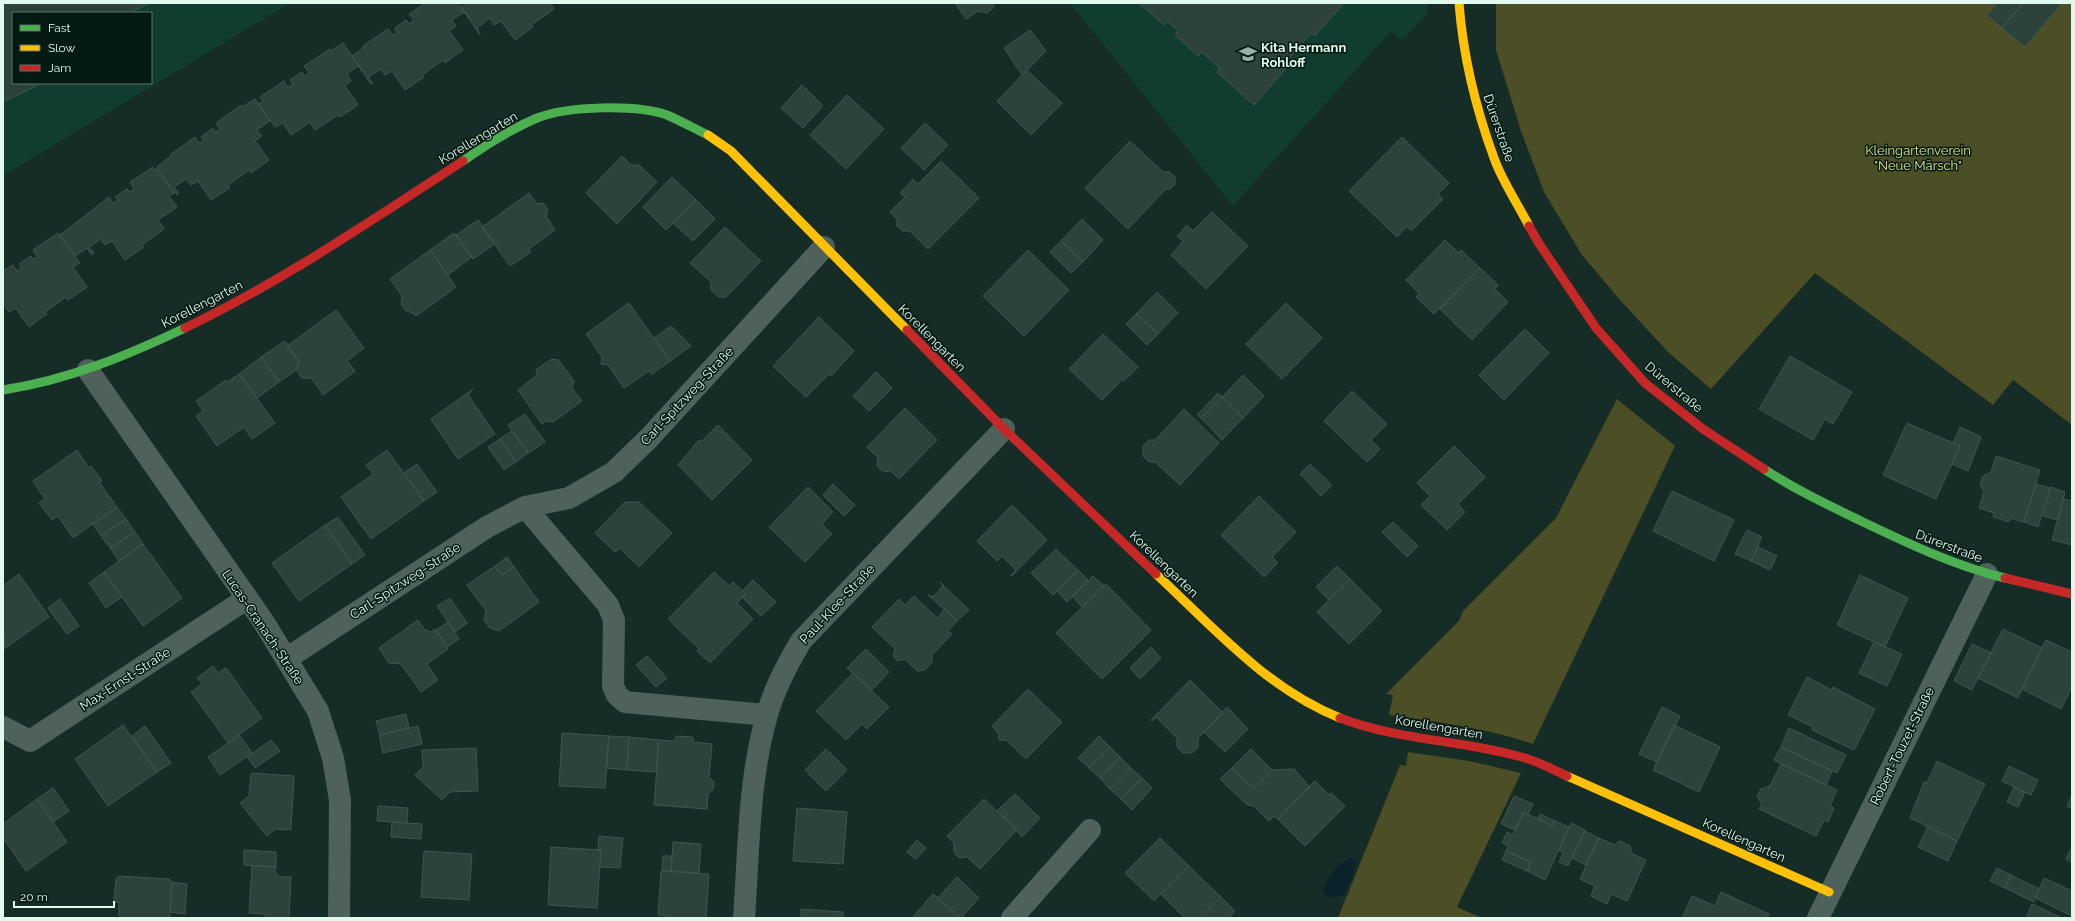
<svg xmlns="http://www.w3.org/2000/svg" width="2075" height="921" font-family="Raleway,sans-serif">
  <rect width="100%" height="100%" fill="#162c26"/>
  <path fill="#113d30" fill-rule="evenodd" d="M3 3H290L3 176ZM13 13H151V83H13Z
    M1070 3H1427V14L1402 40 1391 31 1233 206Z"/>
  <path fill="#4c4f25" d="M1496 3H2072V425L2013 380 1993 405 1815 273 1711 389 1669 353 1621 301 1582 255 1544 192 1521 131 1496 50Z
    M1617 399 1675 446 1533 744C1487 728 1438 722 1389 715L1393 695 1386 694 1459 621 1463 611 1556 518Z
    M1408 752 1469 761 1521 773 1457 907 1482 918H1338L1400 765 1406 766Z"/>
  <path fill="#0b222b" d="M1351 857 1356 861 1351 880 1343 895 1334 898 1326 895 1323 889C1329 875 1337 864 1351 857Z"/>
  <path fill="#2c423b" stroke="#40544e" d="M3 3H150L129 13H13V83H42L3 102Z
    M425 3H458L469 17 464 12 452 20 456 26 449 31 463 50 445 63 443 60 422 75 424 77 405 90 392 71 385 75 381 69 368 77 373 83 371 84 352 56 364 48 363 46 388 29 393 35 397 32 395 28 406 20 409 24 414 20 409 14Z
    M467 3H550L554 9 531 25 533 27 515 40 501 21 494 25 490 18 477 28 480 35 461 7Z
    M955 3H994L993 8 987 13 978 11 966 19Z
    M1139 3H1344L1315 36 1311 33 1283 65 1286 68 1254 105 1217 72 1220 69 1202 52 1198 56 1175 35 1178 31 1167 21 1164 25Z
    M1998 3H2023L2002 28 1987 15Z
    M2023 3H2062L2025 47 2002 28Z
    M1030 30 1046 51 1022 75 1004 48Z
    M343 43 363 72 358 66 347 74 351 81 345 86 358 105 340 117 338 115 315 130 310 122 291 135 283 123 275 127 258 104 263 101 260 97 284 81 288 88 293 84 290 80 302 72 304 76 309 73 304 66 330 49 331 51Z
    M1027 70 1062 103 1031 135 997 101Z
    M802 85 823 106 803 128 781 108Z
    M847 95 884 129 846 169 810 135Z
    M255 99 270 121 257 130 262 136 255 141 269 160 251 173 249 170 228 185 230 188 211 200 198 181 191 185 186 179 174 187 179 193 177 195 175 191 174 193 157 169 158 166 171 156 170 155 195 137 199 143 204 140 201 137 213 128 215 132 220 129 216 123 241 105 242 107Z
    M925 123 948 145 924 170 901 148Z
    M1402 137 1449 183 1438 194 1443 199 1411 231 1407 226 1397 237 1349 191Z
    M1130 141 1163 172H1170L1175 177V184L1170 189H1166L1128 229 1085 188Z
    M622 156 631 165H639L657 182 617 224 586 193Z
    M941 161 979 198 928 249 910 231H903L897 226V219L890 212 905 197 900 193 913 179 918 184Z
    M153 167 155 170 157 169 174 193 169 196 177 207 158 220 164 229 142 245 144 247 125 260 112 241 105 245 101 239 89 247 94 253 92 255 87 248 75 256 60 235 109 197 113 203 118 200 115 197 127 189 130 192 134 189 130 182Z
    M672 177 696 200 666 230 643 207Z
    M529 193 537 204 543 203 548 210 546 216 555 230 529 249 531 252 510 266 482 227Z
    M696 200 715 219 693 241 673 223Z
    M1212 212 1248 246 1206 289 1171 255 1183 241 1177 236 1187 225 1193 231Z
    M1082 219 1103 240 1083 262 1061 241Z
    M478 220 495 244 473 259 456 235Z
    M725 227 761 261 726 297H719L711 290V282L690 263Z
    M58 233 80 263 73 267 87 287 68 300 66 297 45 312 47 314 29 327 16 308 9 312 3 304V271L13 265 17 271 22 268 19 264 31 256 33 259 38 257 33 250Z
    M454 233 472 257 448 275 430 250Z
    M1445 240 1458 253 1461 250 1480 268 1434 314 1416 297 1419 293 1406 280Z
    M1061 241 1083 262 1071 273 1050 252Z
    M430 250 456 287 416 316 413 313 406 311 401 304 402 296 390 279Z
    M1028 250 1069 290 1024 336 983 296Z
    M1480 268 1498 285 1495 289 1508 302 1472 340 1440 309Z
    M1157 292 1178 313 1158 334 1136 314Z
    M629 303 670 361 652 374 649 371 624 388 608 365 601 364 602 357 586 334Z
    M1286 303 1322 338 1282 379 1246 344Z
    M336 310 364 348 347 361 355 371 323 395 311 378H302L296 370 299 362 287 346Z
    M1136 314 1158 334 1147 345 1126 324Z
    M819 317 854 351 831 376 829 374 806 397 773 366Z
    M671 326 691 346 670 361 654 338Z
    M1525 329 1549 353 1504 400 1479 375Z
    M1103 334 1138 367 1124 381 1123 379 1102 400 1069 369Z
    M285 341 299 362 296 370 279 382 261 357Z
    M1790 356 1852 392 1833 424 1825 419 1813 440 1759 409Z
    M261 357 279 382 257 398 239 374Z
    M552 359 559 360 574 381 572 388 582 401 553 422 546 421 542 424 518 390 536 376 537 369Z
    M876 372 892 388 869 411 853 396Z
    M239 374 275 423 252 439 244 427 217 446 196 416 203 411 196 401 226 380 227 382Z
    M1243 375 1264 396 1243 418 1222 397Z
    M473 389 468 395 495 434 458 459 431 419Z
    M1352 391 1387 424 1371 440 1380 449 1367 462 1324 421Z
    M1218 393 1222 397 1201 418 1197 415Z
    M1222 397 1243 418 1222 440 1201 418Z
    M905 408 937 440 899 479 891 471 883 472 877 466 878 458 867 447Z
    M1184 409 1219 443 1180 485 1155 462H1149L1143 456V446L1149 440H1155Z
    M525 414 545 442 528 453 508 425Z
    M1907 423 1960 446 1936 499 1883 475Z
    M718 425 752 460 712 500 678 465 699 440 701 442Z
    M1960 427 1981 437 1968 471 1952 464 1960 446 1953 443Z
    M512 431 528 453 516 462 500 439Z
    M500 439 516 462 504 470 488 447Z
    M1454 446 1485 477 1458 504 1465 512 1447 530 1421 505 1430 496 1417 483Z
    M77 450 89 468 91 466 102 481 99 482 117 507 73 538 58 516 52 520 39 503 45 499 33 481Z
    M387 450 424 501 371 539 341 497 373 474 366 465Z
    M1996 456 2040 470 2024 522 2010 518 2009 522 1993 517 1994 513 1979 508 1984 492 1980 485 1983 476 1991 472Z
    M417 464 437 492 424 501 404 473Z
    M1310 464 1332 485 1321 496 1300 474Z
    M833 484 855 505 844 516 823 495Z
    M2036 484 2050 488 2038 527 2024 522Z
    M808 487 833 512 822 524 832 534 805 562 769 527Z
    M2051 487 2065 492 2058 520 2043 516Z
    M1672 491 1734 520 1714 561 1653 531Z
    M1259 496 1296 532 1272 557 1278 563 1264 577 1221 535Z
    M2063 499 2072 501V545L2052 540Z
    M625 502H639L672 533 639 567 620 548 615 552 595 533Z
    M1012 505 1047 540 1012 576 1011 575 1016 570 1002 556 997 561 977 541Z
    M117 507 126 519 101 536 93 524Z
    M338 517 365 555 352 564 325 525Z
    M126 519 135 532 110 548 101 536Z
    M1393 522 1418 546 1407 557 1382 532Z
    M325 525 352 564 299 601 272 563Z
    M1747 530 1762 537 1751 561 1735 554Z
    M135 532 143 544 119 561 110 548Z
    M143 544 182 598 143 626 104 572Z
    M1758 547 1777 556 1770 570 1751 561Z
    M1056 549 1078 570 1053 595 1031 573Z
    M507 557 514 567 502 575 495 566Z
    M495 566 502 575 514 567 539 602 499 631 490 628 484 620 486 611 467 585Z
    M1337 566 1350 579 1329 600 1316 587Z
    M1078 570 1088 580 1067 602 1057 591Z
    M104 572 122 597 106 608 89 583Z
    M714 572 729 586 733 582 746 594 737 603 753 619 710 663 697 651 699 649 668 619Z
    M19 574 49 617 4 649 3 586Z
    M1860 575 1908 598 1885 647 1837 625Z
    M1093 576 1104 586 1082 607 1072 596Z
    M1350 579 1382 611 1349 644 1317 612Z
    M753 580 776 602 761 616 742 597 746 594 742 591Z
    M940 582 969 610 957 621 928 595 933 597 943 586Z
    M1106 584 1151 630 1102 679 1056 633Z
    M914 596 937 618 945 609 957 621 948 631 952 634 932 655V662L925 670 917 671 905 659 898 661 893 656 895 649 872 627 899 599 905 605Z
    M450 598 467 623 455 632 437 606Z
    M60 599 79 626 67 634 48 608Z
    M418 620 425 630 431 632 435 629 448 649 427 664 438 680 421 692 401 664 389 663 379 648Z
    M448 622 459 639 447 647 436 630Z
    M2003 629 2042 648 2018 698 1978 678Z
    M2046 640 2072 652V687L2061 709 2022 689Z
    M1874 642 1902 654 1887 686 1859 673Z
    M1972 644 1991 653 1972 690 1954 681Z
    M1151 647 1161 658 1140 679 1130 668Z
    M866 649 889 672 872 690 847 668Z
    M647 656 667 678 656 687 636 665Z
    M213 666 218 673 226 668 262 718 228 743 191 692 202 684 197 678Z
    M853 673 889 707 867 729 862 724 846 740 816 711Z
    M1807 677 1832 690 1833 687 1875 709 1854 750 1812 730 1813 727 1788 715Z
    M1190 680 1223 713 1198 738V747L1192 753H1183L1177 747V738L1156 717 1152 721 1151 720Z
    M1028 689 1062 722 1026 759 1006 740H999V734L992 726Z
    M1227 707 1248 729 1225 752 1204 732Z
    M1662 707 1680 716 1657 762 1639 754Z
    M406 714 409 728 380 735 376 721Z
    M123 725 157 772 108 806 75 759Z
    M1674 725 1720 747 1699 792 1653 770Z
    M145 726 171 763 157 772 132 736Z
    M418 726 422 744 383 753 379 735Z
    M1789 728 1846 755 1837 773 1781 747Z
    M562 733 609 736 605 788 559 786Z
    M239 735 252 753 220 775 208 757Z
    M609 736 629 737 627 770 606 768Z
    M676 736 693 737V742L712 744 709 777 714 782 713 790 708 794 707 809 654 805 659 740 675 741Z
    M1099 736 1110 747 1089 768 1078 758Z
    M629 737 659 740 656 772 627 770Z
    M271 740 280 751 255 768 247 757Z
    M1110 747 1120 757 1100 778 1089 768Z
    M1781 747 1832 771 1826 785 1774 760Z
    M476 748 478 791 450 792 442 800 415 775 423 767 422 750Z
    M826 749 847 770 826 791 805 770Z
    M1251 749 1272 770 1253 789 1232 768Z
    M1120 757 1131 768 1110 789 1100 778Z
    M1937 761 1985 784 1957 841 1910 818 1924 782 1927 783Z
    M1781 764 1837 790 1830 806 1834 808 1828 822 1824 820 1816 836 1759 809 1762 805 1757 796 1761 789 1770 786Z
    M2009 766 2038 780 2031 795 2002 781Z
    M1131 768 1142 778 1121 799 1110 789Z
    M1232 768 1253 789 1272 770 1294 769 1310 787 1278 819 1274 816 1269 821 1254 806 1247 805 1220 779Z
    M251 773 294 776 291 830 275 829 267 836 240 803 249 796Z
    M1142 778 1152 788 1132 810 1121 799Z
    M1315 781 1329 795 1331 793 1345 806 1305 846 1278 819Z
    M2014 787 2025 792 2018 807 2007 802Z
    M53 788 69 811 53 822 37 799Z
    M1015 794 1040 818 1022 837 1004 817 1008 814 1001 807Z
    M2072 795V809L2067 806Z
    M1514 796 1533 804 1528 814 1524 812 1515 830 1501 824Z
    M37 799 67 842 26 871 3 838V824Z
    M984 799 1017 830 980 869 967 857 959 858 954 852V843L947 836Z
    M378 806 408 808 407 823 377 821Z
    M1001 807 1008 814 1004 817 997 811Z
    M797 808 847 812 843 864 793 861Z
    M1524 812 1553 826 1555 821 1569 827 1545 880 1527 871 1531 862 1506 851 1508 846 1502 843 1507 832 1513 835Z
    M1540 814 1555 821 1553 826 1538 819Z
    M392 822 422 824 421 839 391 837Z
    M1571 823 1585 830 1568 866 1559 862 1563 853 1559 850Z
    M1928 827 1957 841 1948 861 1918 847Z
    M1585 831 1599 838 1586 865 1572 858Z
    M599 836 623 838 620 868 600 867 601 850H598Z
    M1160 838 1189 866 1154 901 1125 873Z
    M1599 838 1614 845 1620 841 1630 846 1631 853 1646 860 1627 901 1611 894 1607 904 1591 896 1595 886 1580 879Z
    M917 840 926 848 916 859 907 852Z
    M673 842 701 844 699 873 671 871Z
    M551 847 601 850 597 908 548 905Z
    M2072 847V862L2066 859Z
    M244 850 276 852V867L244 865Z
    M424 851 472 854 469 900 421 897Z
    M1506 851 1531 862 1527 871 1502 860Z
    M663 856H672L671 871H662Z
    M252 866 276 867 275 871 280 877H291L289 918H267L264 914 249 913Z
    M1189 866 1221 897 1200 918H1185L1161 894Z
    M1997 868 2011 875 2005 888 1990 881Z
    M661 871 709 874 706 918H667L665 916 658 915Z
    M2011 875 2039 889 2034 902 2005 888Z
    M119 876 169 879 172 882 170 916 168 918H121L119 915V902H114L116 879Z
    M957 877 979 898 961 918 938 898Z
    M2044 878 2072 891V916L2035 898Z
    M172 882 187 884 185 914 170 912Z
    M1721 892 1769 914 1767 918H1682L1692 896 1715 906Z
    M933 894 938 898 960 918H912Z
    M1221 897 1235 911 1229 918H1200Z
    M2032 904 2060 917 2059 918H2026Z
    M801 909 843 912V918H801Z"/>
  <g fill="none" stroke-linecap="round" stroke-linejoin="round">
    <path stroke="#4e625b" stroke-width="22" d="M88 370 263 621 318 711 333 758 340 800 339 918
      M525 507 608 605 614 620 613 686 617 695 625 702 767 715
      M286 659 487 527 525 507 569 498 614 472 649 438 824 247
      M3 727 30 741 246 599
      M744 918C749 851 748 781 767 715 774 689 787 665 801 641L1004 429
      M1012 918 1090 830
      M1818 918 1987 574"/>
    <path stroke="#4caf50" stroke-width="9" d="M463 161C486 145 511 129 537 118 568 106 636 104 667 115 681 121 695 129 708 135
      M3 390C68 380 126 356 185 328
      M1764 469C1794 489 1828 505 1861 521 1907 543 1955 566 2005 578"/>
    <path stroke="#ffc107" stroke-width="9" d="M1459 3C1463 55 1476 109 1494 158 1502 181 1518 204 1529 226
      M708 135 731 151 907 330
      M1156 574C1213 627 1267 689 1340 718
      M1567 776 1829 892"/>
    <path stroke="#c62828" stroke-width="9" d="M1529 226 1538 242 1596 328 1645 383 1703 429 1764 469
      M185 328C283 281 372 220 463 161
      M907 330 1004 429 1156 574
      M2005 578 2072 594
      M1340 718C1400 741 1466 740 1528 759 1541 763 1554 770 1567 776"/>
  </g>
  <defs>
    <g id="school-bare" transform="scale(1.38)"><path d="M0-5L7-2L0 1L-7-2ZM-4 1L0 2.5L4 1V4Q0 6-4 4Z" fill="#99b2a9" stroke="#051a13" stroke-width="2.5" paint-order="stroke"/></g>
  </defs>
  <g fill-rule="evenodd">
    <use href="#school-bare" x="1248" y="54"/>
  </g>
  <g text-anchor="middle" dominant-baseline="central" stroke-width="3" stroke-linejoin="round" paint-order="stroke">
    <g font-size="13" font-weight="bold" fill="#e0faef" stroke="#051a13" text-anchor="start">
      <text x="1261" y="47">Kita Hermann<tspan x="1261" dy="15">Rohloff</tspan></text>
    </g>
    <g font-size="13" fill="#e0faef" stroke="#051a13">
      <text transform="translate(1499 128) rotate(71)">Dürerstraße</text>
      <text transform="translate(478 138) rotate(-31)">Korellengarten</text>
      <text transform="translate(202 304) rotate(-27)">Korellengarten</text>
      <text transform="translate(932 338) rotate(45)">Korellengarten</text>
      <text transform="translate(1674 387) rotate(40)">Dürerstraße</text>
      <text transform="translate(687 396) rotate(-47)">Carl-Spitzweg-Straße</text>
      <text transform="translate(1949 546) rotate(21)">Dürerstraße</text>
      <text transform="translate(1164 564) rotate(44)">Korellengarten</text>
      <text transform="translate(405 581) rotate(-33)">Carl-Spitzweg-Straße</text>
      <text transform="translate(837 604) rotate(-47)">Paul-Klee-Straße</text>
      <text transform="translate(263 627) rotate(56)">Lucas-Cranach-Straße</text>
      <text transform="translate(125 679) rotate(-33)">Max-Ernst-Straße</text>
      <text transform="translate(1439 727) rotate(10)">Korellengarten</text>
      <text transform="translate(1902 746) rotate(-64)">Robert-Touzet-Straße</text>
      <text transform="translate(1744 840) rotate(24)">Korellengarten</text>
    </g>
    <g font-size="13" fill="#e0e183" stroke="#051a13">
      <text x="1918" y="150">Kleingartenverein<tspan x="1918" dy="15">"Neue Märsch"</tspan></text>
    </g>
  </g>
  <rect width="2075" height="921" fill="none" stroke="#e0faef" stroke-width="8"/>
  <rect x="12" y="12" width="140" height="72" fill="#051a13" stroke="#5d746b"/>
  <rect x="20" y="25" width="20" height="6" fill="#4caf50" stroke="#5d746b"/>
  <text x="48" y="32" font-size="12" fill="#e0faef">Fast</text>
  <rect x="20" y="45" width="20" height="6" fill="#ffc107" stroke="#5d746b"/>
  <text x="48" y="52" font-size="12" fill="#e0faef">Slow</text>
  <rect x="20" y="65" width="20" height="6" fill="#c62828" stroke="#5d746b"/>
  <text x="48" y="72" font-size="12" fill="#e0faef">Jam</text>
  <path d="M14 901v6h100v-6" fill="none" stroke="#e0faef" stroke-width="2"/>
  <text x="20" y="901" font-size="12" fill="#e0faef" stroke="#051a13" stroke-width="3" paint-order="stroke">20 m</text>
</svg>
